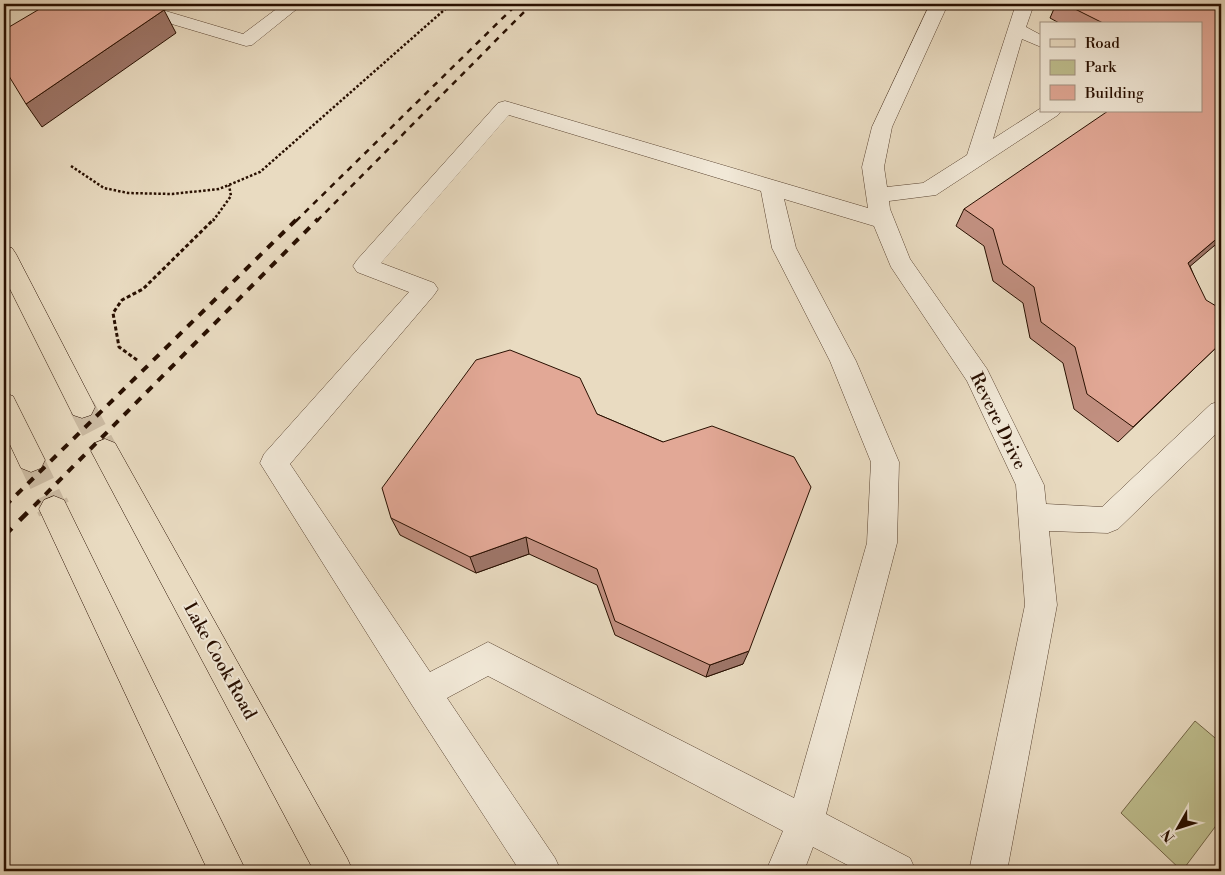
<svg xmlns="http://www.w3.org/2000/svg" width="1225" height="875" font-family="'Libre Bodoni',serif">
  <rect width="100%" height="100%" fill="#e9dbc1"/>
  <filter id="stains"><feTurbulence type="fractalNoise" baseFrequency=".004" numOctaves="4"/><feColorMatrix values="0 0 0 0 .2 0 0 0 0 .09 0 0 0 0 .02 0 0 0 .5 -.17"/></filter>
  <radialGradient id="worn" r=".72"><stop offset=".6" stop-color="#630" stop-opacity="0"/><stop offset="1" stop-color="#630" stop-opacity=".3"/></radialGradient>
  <path fill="#bebe8e" stroke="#736647" d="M1195 721 1221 743V819L1182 871 1121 813Z"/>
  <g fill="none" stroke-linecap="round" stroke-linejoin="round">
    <path stroke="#ccbca4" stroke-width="26" stroke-dasharray="26 12" stroke-linecap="butt" d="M82 407 105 451
      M31 460 53 506"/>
    <path stroke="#ccbca4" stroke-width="33" stroke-dasharray="33 16" stroke-linecap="butt" d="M52 505 54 509"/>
    <g stroke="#584230" stroke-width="1">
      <path id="minor" d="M115 4H142L243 34 283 4H303L252 45 246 46 118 8Z
        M930 4H948L892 127 884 167 887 187 923 183 967 155 1016 4H1034L1026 27 1041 35V47L1022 39 993 139 1041 108V111H1061L1058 115 936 195 889 201 890 209 910 259 987 369 1044 485 1046 504 1102 507 1211 404 1221 401V429L1118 529 1108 533 1049 531 1057 605 1007 871H969L1025 605 1016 485 967 381 891 267 874 226 784 199 796 248 856 361 899 462 897 543 826 814 910 858 916 871H859L813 847 804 871H766L783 831 488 676 447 698 555 858 561 871H520L412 705 260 463 264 454 409 292 357 272 353 266 357 260 498 103 505 101 512 103 868 208 862 167 872 127ZM509 115 761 191 772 248 830 361 871 462 867 543 794 798 488 642 430 672 290 464 434 295 438 289 434 283 381 263Z"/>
    </g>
    <g stroke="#280f00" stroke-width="1">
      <path id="major" d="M4 4H17L14 8 4 11Z
        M4 246 12 248 16 254 91 399 95 407 91 415 82 418 73 415 4 277Z
        M4 393 13 396 45 460 41 468 31 472 21 468 4 432Z
        M105 439 115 443 347 858 353 871H314L91 451 95 443Z
        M54 496 64 500 246 871H208L39 509 44 500Z"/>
    </g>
    <path stroke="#280f00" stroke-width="2.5" stroke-dasharray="2.5 2" stroke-linecap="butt" d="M71 166 104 188 128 193 172 194 219 189 260 172 451 4
      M213 221 231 196 229 185"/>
    <path stroke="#280f00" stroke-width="3" stroke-dasharray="4 2.5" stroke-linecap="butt" d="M137 360 119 347 113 313 122 300 143 289 214 219"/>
    <path stroke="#280f00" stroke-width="4" stroke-dasharray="4.5 3" stroke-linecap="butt" d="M4 616 5 621"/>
    <use href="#minor" fill="#f1e8d7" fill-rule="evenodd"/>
    <use href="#major" fill="#e9dbc1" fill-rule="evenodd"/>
    <path stroke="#280f00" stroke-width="2.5" stroke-dasharray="6 6" stroke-linecap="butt" d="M296 221 517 4
      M317 221 532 4"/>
    <path stroke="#280f00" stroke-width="4" stroke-dasharray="8 8" stroke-linecap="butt" d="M5 506 297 219
      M34 506 318 219"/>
    <path stroke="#280f00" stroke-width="4.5" stroke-dasharray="11 11" stroke-linecap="butt" d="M4 507 6 505
      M4 536 35 505"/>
  </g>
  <path fill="#c29081" stroke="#280f00" d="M1056 4H1221L1190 266 1221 343 1118 442 1074 409 1063 363 1030 338 1023 303 993 281 984 246 956 226 964 209 1201 111V24H1061L1050 18Z
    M597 414 663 442 743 664 706 677 615 635 597 585 529 554 476 573 400 535 391 518Z"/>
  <path fill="#9e7669" stroke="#280f00" d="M164 10 176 33 42 127 26 104Z
    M1221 235V240L1174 280 1188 263Z
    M526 537 529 554 476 573 470 557Z
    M749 651 743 664 706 677 710 665Z"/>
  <path fill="#e2a896" stroke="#280f00" d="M48 4H142L164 10 26 104 4 68V30Z
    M1065 4H1221V235L1188 263 1206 300 1221 309V343L1133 427 1087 394 1075 347 1041 322 1034 287 1003 264 993 229 964 209 1108 111H1201V24H1105Z
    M510 350 580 378 597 414 663 442 712 426 794 457 811 487 749 651 710 665 615 621 597 569 526 537 470 557 391 518 382 488 476 360Z"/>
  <g text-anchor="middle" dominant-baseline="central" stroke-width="4" stroke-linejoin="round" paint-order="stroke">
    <g font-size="18" fill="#280f00" stroke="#f1e8d7">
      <text transform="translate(998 421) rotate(64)">Revere Drive</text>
      <text transform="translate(220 661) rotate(61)">Lake Cook Road</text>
    </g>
  </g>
  <rect width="1225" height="875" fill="none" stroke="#e9dbc1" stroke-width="20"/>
  <rect x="5" y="5" width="1215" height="865" fill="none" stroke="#280f00" stroke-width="2.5"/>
  <rect x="10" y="10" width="1205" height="855" fill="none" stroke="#280f00"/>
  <rect x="1040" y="22" width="162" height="90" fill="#f1e8d7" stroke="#a19181"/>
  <rect x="1050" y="39" width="25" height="8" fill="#e9dbc1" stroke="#a19181"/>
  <text x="1085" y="48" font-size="15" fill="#280f00">Road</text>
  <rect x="1050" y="60" width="25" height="15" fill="#bebe8e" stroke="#a19181"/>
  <text x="1085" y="72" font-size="15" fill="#280f00">Park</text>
  <rect x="1050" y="85" width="25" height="15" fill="#e2a896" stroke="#a19181"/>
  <text x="1085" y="98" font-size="15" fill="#280f00">Building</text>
  <g transform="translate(1178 828) rotate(231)" stroke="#f1e8d7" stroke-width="4" paint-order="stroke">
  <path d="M0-4L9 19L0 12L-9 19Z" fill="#280f00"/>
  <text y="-8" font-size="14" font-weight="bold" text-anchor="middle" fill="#280f00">N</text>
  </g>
  <rect width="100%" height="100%" filter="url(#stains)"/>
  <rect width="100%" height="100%" fill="url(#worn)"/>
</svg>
